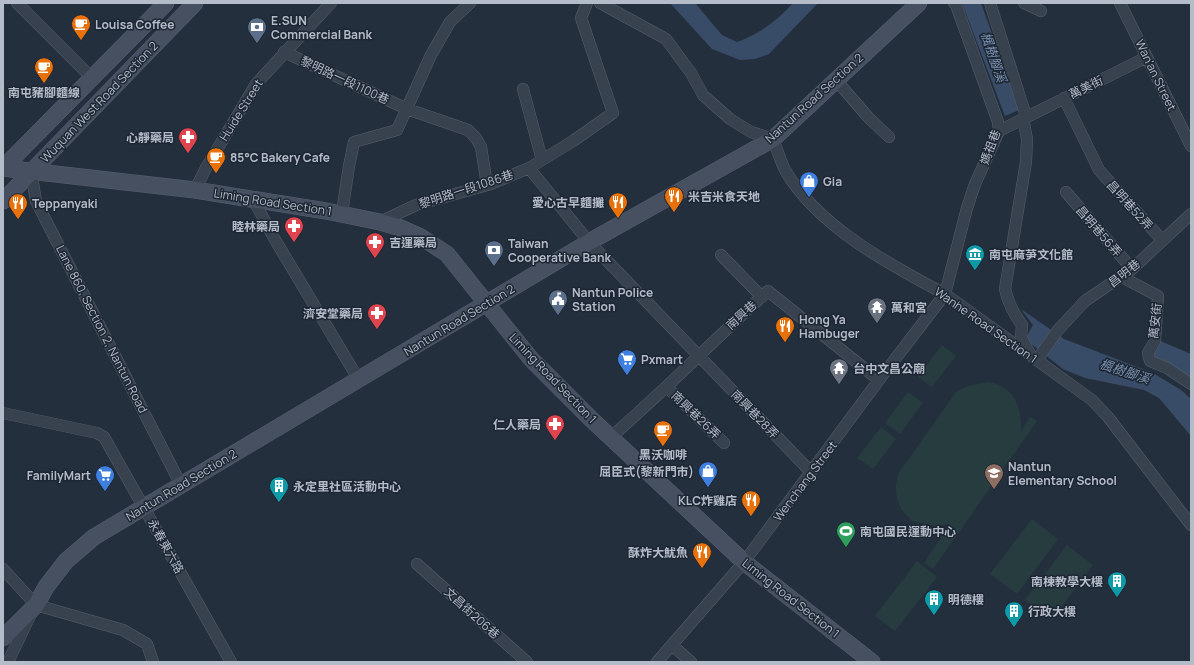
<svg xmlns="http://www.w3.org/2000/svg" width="1194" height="665" font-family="Manrope,'Noto Sans TC',sans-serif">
  <rect width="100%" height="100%" fill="#242f3e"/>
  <path fill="#263c3f" d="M942 345 956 356 932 387 918 377Z
    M989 382C1015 387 1022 408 1021 431L1030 417 1037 421 933 569 924 563 950 524 934 526 912 521 901 509 897 499 896 486 898 474 956 392 968 386Z
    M908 392 923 403 900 434 885 423Z
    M881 427 896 439 873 469 857 458Z
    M1032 519 1058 539 1017 594 990 574Z
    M1067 545 1093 565 1052 620 1025 600Z
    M917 561 937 577 895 631 875 616Z"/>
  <path fill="#394c67" d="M670 3H695L722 35 737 42C759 34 777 21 793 3H818L769 54 755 59 740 60 712 49Z
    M962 3H981L1019 110 1005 116Z
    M1021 309 1064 339 1153 373 1181 390 1191 399V436L1159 398 1144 390 1085 378 1063 369 1025 339 1033 325Z
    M1158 340 1191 354V383L1151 359Z"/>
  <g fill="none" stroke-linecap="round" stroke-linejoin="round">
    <g stroke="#565f6c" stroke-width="12">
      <path id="street" d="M17 3 92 78
        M600 3 666 39 691 73 703 95 730 119 751 132 773 139C777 149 780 160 785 170 817 226 890 265 945 294L1092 400 1108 417 1191 525
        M990 3 1026 116
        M1024 3 1041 11
        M1120 3 1191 146
        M284 52 407 109 468 130 476 138 481 147 487 185
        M836 80 868 117 889 137
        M523 89 542 160
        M1064 98 1099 170 1162 240
        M1023 118 1027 139 1026 162 1005 289C1008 303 1013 313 1022 325L1021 337 1030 354
        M999 131 1147 57
        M529 168 589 242 811 472
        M31 171 36 201 181 485
        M195 190 206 168 256 84 331 3
        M1066 192 1132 269
        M253 199 274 238 359 380
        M342 213 349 166 354 142 397 130 431 55 450 22 470 3
        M380 222 416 205 491 184 529 168 573 141 613 113 581 18 587 3
        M721 255 762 297
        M1122 277 1158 296 1155 341 1148 353 1150 361 1167 368 1191 384
        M1037 360 1058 330 1085 301 1132 269 1191 214
        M667 387 724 443
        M3 413 97 433 104 437 231 662
        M611 437C665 390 715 339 768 291L879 380
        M417 564 527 662
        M3 569 36 605
        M36 605 123 630 147 644 153 662
        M672 645 691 662
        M8 662 31 614
        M657 662 744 562 879 380 945 294 967 208 975 184 999 131 998 122 956 5 954 3"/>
    </g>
    <g stroke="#565f6c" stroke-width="17">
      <path id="secondary" d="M3 168 195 190 326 211 380 222 401 228 421 237 447 254 531 359 591 419 744 562 872 662
        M3 168 166 3
        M3 201 195 3
        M3 638 36 605 46 587 66 561 94 537 589 242 773 139 919 3"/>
    </g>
    <use href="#street" stroke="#38414e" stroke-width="11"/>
    <use href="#secondary" stroke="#465061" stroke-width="16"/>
  </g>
  <defs>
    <g id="cafe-pin" transform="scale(1)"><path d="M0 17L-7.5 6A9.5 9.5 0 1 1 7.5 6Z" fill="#e8710a" stroke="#1d2633"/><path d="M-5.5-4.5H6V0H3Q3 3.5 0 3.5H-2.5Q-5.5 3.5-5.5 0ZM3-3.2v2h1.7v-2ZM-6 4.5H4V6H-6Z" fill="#fff"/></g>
    <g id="bank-pin" transform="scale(1)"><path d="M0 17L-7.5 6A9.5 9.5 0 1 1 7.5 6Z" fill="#5c6f8a" stroke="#1d2633"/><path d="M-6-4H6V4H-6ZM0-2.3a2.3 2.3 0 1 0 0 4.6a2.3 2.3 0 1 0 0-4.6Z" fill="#fff"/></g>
    <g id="pharmacy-pin" transform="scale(1)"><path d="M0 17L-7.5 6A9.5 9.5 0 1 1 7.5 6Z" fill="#e0444e" stroke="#1d2633"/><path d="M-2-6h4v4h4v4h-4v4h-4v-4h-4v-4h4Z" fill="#fff"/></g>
    <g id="shop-pin" transform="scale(1)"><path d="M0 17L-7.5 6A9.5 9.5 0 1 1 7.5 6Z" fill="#3f7fe0" stroke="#1d2633"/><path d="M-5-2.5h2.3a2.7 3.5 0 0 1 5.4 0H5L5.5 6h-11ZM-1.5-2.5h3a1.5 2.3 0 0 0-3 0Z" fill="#fff"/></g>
    <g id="restaurant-pin" transform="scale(1)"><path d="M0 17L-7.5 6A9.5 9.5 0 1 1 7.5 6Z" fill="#e8710a" stroke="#1d2633"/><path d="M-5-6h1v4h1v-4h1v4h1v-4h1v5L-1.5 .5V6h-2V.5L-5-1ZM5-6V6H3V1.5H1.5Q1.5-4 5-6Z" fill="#fff"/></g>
    <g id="museum-pin" transform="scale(1)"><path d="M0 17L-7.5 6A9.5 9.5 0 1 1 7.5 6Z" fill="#0f9aa8" stroke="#1d2633"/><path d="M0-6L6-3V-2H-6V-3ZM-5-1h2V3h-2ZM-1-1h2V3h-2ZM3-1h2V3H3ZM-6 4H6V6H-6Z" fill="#fff"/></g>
    <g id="civic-pin" transform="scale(1)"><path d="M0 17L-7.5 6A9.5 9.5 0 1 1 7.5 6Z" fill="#5c6f8a" stroke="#1d2633"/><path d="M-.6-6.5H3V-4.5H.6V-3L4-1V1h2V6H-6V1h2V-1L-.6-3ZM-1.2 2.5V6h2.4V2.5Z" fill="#fff"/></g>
    <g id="temple-pin" transform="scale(1)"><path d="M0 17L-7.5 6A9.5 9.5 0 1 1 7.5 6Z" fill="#6b7280" stroke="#1d2633"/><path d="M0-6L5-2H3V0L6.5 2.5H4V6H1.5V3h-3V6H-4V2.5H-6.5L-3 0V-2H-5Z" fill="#fff"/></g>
    <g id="supermarket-pin" transform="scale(1)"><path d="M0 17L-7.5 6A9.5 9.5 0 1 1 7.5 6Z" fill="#3f7fe0" stroke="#1d2633"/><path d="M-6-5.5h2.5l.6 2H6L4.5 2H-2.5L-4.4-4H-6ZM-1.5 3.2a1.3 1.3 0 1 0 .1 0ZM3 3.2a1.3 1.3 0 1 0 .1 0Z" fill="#fff"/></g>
    <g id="school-pin" transform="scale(1)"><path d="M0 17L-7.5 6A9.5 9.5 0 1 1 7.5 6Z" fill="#8d6e63" stroke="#1d2633"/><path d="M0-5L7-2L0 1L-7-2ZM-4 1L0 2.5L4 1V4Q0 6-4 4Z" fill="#fff"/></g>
    <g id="building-pin" transform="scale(1)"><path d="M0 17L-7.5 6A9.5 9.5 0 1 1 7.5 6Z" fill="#0f9aa8" stroke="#1d2633"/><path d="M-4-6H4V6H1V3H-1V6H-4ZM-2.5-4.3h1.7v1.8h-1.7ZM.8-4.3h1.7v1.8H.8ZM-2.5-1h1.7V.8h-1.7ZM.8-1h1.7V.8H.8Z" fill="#fff"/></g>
    <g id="stadium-pin" transform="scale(1)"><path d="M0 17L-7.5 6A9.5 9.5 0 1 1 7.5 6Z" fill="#2e9e5b" stroke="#1d2633"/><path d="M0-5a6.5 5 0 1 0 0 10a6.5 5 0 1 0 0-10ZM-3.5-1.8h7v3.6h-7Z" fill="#fff"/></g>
  </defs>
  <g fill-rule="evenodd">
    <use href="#cafe-pin" x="81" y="24"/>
    <use href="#bank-pin" x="257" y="27"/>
    <use href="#cafe-pin" x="44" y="67"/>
    <use href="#pharmacy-pin" x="188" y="137"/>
    <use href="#cafe-pin" x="216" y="157"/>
    <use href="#shop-pin" x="809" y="181"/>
    <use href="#restaurant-pin" x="674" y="196"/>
    <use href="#restaurant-pin" x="618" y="202"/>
    <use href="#restaurant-pin" x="18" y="203"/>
    <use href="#pharmacy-pin" x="294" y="226"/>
    <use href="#pharmacy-pin" x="375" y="242"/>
    <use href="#bank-pin" x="494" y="250"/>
    <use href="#museum-pin" x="975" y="254"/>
    <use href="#civic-pin" x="558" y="299"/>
    <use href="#temple-pin" x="877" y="307"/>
    <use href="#pharmacy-pin" x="377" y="313"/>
    <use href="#restaurant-pin" x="785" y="326"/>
    <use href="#supermarket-pin" x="627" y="359"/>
    <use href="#temple-pin" x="839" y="368"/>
    <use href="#pharmacy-pin" x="555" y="424"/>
    <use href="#cafe-pin" x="663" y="430"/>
    <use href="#shop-pin" x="708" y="471"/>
    <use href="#school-pin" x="994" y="473"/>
    <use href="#supermarket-pin" x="105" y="475"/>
    <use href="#building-pin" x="279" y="486"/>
    <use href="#restaurant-pin" x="751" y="500"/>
    <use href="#stadium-pin" x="846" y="531"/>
    <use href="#restaurant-pin" x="702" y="552"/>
    <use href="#building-pin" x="1117" y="581"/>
    <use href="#building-pin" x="934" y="599"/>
    <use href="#building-pin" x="1014" y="611"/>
  </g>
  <g text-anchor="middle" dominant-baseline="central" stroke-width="3" stroke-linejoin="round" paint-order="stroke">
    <g font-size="12" font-weight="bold" fill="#b4bcc9" stroke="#1d2633" text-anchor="start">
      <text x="271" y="20">E.SUN<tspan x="271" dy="14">Commercial Bank</tspan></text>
      <text x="95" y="24">Louisa Coffee</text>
      <text x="44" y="92" text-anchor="middle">南屯豬腳麵線</text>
      <text x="174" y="137" text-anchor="end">心靜藥局</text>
      <text x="230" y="157">85°C Bakery Cafe</text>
      <text x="823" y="181">Gia</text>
      <text x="688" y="196">米吉米食天地</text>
      <text x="604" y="202" text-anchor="end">愛心古早麵攤</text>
      <text x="32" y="203">Teppanyaki</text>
      <text x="280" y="226" text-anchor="end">睦林藥局</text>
      <text x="389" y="242">吉運藥局</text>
      <text x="508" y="243">Taiwan<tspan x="508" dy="14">Cooperative Bank</tspan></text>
      <text x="989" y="254">南屯麻芛文化館</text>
      <text x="572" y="292">Nantun Police<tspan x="572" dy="14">Station</tspan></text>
      <text x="891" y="307">萬和宮</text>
      <text x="363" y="313" text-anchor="end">濟安堂藥局</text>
      <text x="799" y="319">Hong Ya<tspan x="799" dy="14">Hambuger</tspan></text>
      <text x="641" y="359">Pxmart</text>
      <text x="853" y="368">台中文昌公廟</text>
      <text x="541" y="424" text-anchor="end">仁人藥局</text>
      <text x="663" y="454" text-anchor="middle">黑沃咖啡</text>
      <text x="1008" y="466">Nantun<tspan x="1008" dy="14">Elementary School</tspan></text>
      <text x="694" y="471" text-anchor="end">屈臣式(黎新門市)</text>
      <text x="91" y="475" text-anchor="end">FamilyMart</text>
      <text x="293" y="486">永定里社區活動中心</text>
      <text x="737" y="500" text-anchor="end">KLC炸雞店</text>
      <text x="860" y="531">南屯國民運動中心</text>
      <text x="688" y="552" text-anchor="end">酥炸大魷魚</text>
      <text x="1103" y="581" text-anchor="end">南棟教學大樓</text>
      <text x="948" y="599">明德樓</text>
      <text x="1028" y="611">行政大樓</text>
    </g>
    <g font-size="12" fill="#b4bcc9" stroke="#1d2633">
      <text transform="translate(1156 75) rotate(64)">Wan'an Street</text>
      <text transform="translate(345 80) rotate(25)">黎明路一段1100巷</text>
      <text transform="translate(1086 87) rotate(-26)">萬美街</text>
      <text transform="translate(814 98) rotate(-42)">Nantun Road Section 2</text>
      <text transform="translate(99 102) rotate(-46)">Wuquan West Road Section 2</text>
      <text transform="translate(241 110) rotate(-58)">Huide Street</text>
      <text transform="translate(990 147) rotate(-69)">媽祖巷</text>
      <text transform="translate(466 189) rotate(-18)">黎明路一段1086巷</text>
      <text transform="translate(273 202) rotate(9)">Liming Road Section 1</text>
      <text transform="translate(1130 205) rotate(48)">昌明巷52弄</text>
      <text transform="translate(1099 231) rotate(49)">昌明巷56弄</text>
      <text transform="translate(1124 273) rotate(-38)">昌明巷</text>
      <text transform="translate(741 315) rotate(-42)">南興巷</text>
      <text transform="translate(459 320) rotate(-31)">Nantun Road Section 2</text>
      <text transform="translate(1155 321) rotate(-84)">萬安街</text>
      <text transform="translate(986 325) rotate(35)">Wanhe Road Section 1</text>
      <text transform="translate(102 329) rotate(63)">Lane 860, Section 2, Nantun Road</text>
      <text transform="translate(553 378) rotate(46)">Liming Road Section 1</text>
      <text transform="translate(755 414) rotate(46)">南興巷28弄</text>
      <text transform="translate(696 415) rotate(44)">南興巷26弄</text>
      <text transform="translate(805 481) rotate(-53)">Wenchang Street</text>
      <text transform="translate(181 485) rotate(-31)">Nantun Road Section 2</text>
      <text transform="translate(166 546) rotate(61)">永春東六路</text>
      <text transform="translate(791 598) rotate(38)">Liming Road Section 1</text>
      <text transform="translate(472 613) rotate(42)">文昌街206巷</text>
    </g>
    <g font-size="13" font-style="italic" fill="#7c92b1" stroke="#1d2633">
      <text transform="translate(994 57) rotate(71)">楓樹腳溪</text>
      <text transform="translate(1125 371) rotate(18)">楓樹腳溪</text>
    </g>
  </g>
  <rect width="1194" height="665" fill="none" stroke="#b4bcc9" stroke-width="8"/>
</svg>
